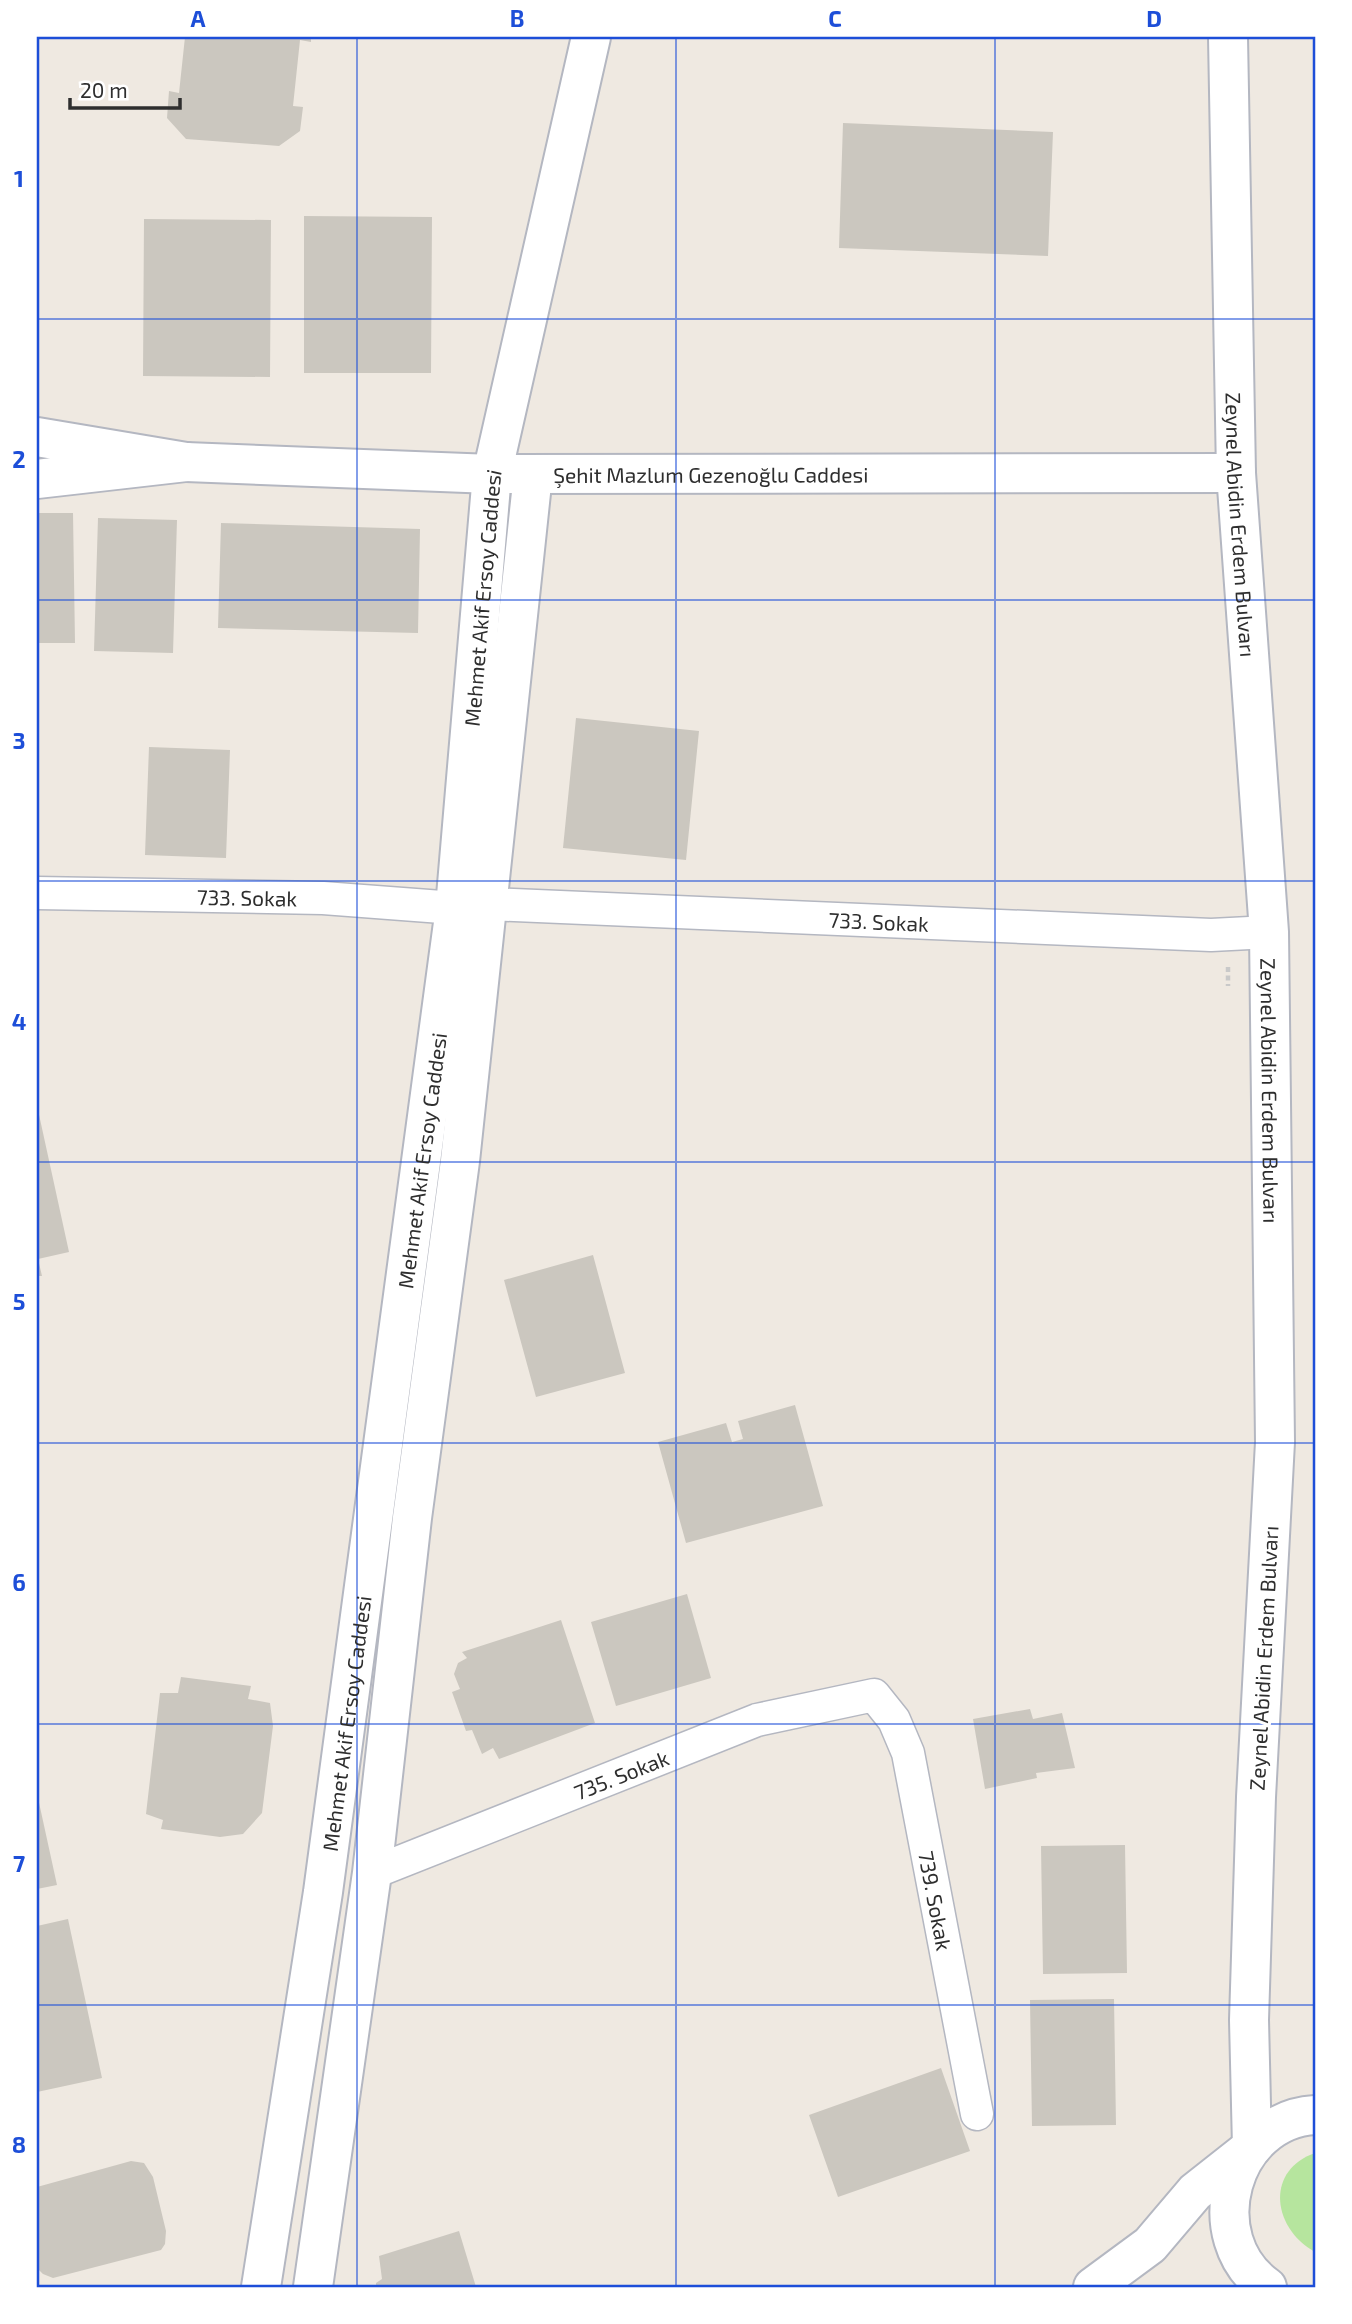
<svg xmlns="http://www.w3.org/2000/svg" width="1352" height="2324" font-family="'Exo 2',sans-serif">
  <rect width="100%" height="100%" fill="#efe9e1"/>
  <path fill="#b6e59e" d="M1315 2153V2252C1273 2229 1264 2171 1315 2153Z"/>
  <path fill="#cbc7bf" d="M185 37H311V42L300 40 293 106 303 107 300 131 279 146 186 139 167 118 169 91 179 93Z
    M843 123 1053 132 1048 256 839 248Z
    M304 216 432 217 431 373H304Z
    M144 219 271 220 270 377 143 376Z
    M37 513H73L75 643H37Z
    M98 518 177 520 173 653 94 651Z
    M221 523 420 529 418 633 218 628Z
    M576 718 699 731 686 860 563 848Z
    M149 747 230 750 226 858 145 855Z
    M38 1110 69 1252 38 1259 42 1276H37Z
    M593 1255 625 1373 536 1397 504 1280Z
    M795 1405 823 1506 686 1543 658 1442 726 1423 732 1442 743 1439 738 1421Z
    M687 1594 711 1678 616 1706 591 1622Z
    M561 1620 595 1723 499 1759 493 1748 482 1754 472 1730 466 1731 452 1692 460 1689 454 1674 458 1663 467 1658 462 1652Z
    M181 1677 251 1686 248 1699 270 1703 273 1726 262 1813 243 1834 220 1837 161 1829 163 1820 146 1814 160 1693H178Z
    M1030 1709 1033 1719 1062 1713 1075 1768 1036 1773 1037 1778 985 1789 973 1719Z
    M38 1798 57 1885 37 1889V1799Z
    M1125 1845 1127 1973 1043 1974 1041 1846Z
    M68 1919 102 2078 37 2092V1926Z
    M1114 1999 1116 2125 1032 2126 1030 2000Z
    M941 2068 970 2151 838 2197 809 2115Z
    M131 2161 144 2163 153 2177 166 2231 165 2244 161 2250 53 2278 43 2274 37 2268V2187Z
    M459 2231 476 2287H376V2283L382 2279 379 2256Z"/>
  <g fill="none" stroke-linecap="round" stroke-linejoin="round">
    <g stroke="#b4b7c1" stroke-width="35">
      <g id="minor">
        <path id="s1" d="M37 893 323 898 455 908"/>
        <path id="s2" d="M489 904 1211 935 1269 932"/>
        <path id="s3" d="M372 1873 757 1720 874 1695 894 1720 908 1753 977 2114"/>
      </g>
    </g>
    <g stroke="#b4b7c1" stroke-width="42">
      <g id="tertiary">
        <path d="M37 437 186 462 37 479"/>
        <path id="s4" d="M186 462 492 474 1236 473"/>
        <path id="s5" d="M261 2287 323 1892 455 908 492 474 591 37"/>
        <path d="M313 2287 372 1873 412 1518 460 1161 533 474"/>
        <path d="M1093 2287 1150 2245 1195 2192 1252 2147"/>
      </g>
    </g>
    <g stroke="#b4b7c1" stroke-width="42">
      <g id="secondary">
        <path id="s6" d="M1228 37 1236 473 1269 932 1275 1442 1256 1797 1249 2020 1252 2147"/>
        <path d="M1267 2287C1198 2238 1230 2120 1315 2115"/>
      </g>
    </g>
    <path stroke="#c9c9c9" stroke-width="4.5" stroke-dasharray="5 3.5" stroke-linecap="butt" d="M1228 967V986"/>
    <use href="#minor" stroke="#fff" stroke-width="32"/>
    <use href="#tertiary" stroke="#fff" stroke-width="38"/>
    <use href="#secondary" stroke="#fff" stroke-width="38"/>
  </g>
  <path fill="none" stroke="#1d4ed8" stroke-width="2" stroke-opacity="0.55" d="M357 37V2287M676 37V2287M995 37V2287M37 319H1315M37 600H1315M37 881H1315M37 1162H1315M37 1443H1315M37 1724H1315M37 2005H1315"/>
  <g text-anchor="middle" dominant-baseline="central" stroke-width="6" stroke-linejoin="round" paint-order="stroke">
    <g font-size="21" fill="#2e2e2e" stroke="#fff">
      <text stroke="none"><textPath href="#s4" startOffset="525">Şehit Mazlum Gezenoğlu Caddesi</textPath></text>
      <text stroke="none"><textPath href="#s6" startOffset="488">Zeynel Abidin Erdem Bulvarı</textPath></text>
      <text stroke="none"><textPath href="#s5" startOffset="1704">Mehmet Akif Ersoy Caddesi</textPath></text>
      <text stroke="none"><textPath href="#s1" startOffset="210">733. Sokak</textPath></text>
      <text stroke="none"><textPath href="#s2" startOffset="390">733. Sokak</textPath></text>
      <text stroke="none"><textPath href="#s6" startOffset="1055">Zeynel Abidin Erdem Bulvarı</textPath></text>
      <text stroke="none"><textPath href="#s5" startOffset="1138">Mehmet Akif Ersoy Caddesi</textPath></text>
      <text transform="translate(1263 1658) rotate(-87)">Zeynel Abidin Erdem Bulvarı</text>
      <text stroke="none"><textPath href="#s5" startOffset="570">Mehmet Akif Ersoy Caddesi</textPath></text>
      <text stroke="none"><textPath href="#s3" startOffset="268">735. Sokak</textPath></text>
      <text stroke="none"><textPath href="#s3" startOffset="752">739. Sokak</textPath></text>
    </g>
  </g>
  <rect width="1352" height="2324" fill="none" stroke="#ffffff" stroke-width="77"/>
  <path d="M70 98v10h110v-10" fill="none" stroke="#2e2e2e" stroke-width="3.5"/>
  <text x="80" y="98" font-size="21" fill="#2e2e2e" stroke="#ffffff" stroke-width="5" paint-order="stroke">20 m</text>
  <rect x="38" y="38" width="1276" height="2248" fill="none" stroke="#1d4ed8" stroke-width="2.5"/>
  <g font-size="23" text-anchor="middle" font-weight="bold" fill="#1d4ed8">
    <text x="198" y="27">A</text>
    <text x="517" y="27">B</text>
    <text x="835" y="27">C</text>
    <text x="1154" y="27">D</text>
    <text x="19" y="187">1</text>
    <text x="19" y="468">2</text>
    <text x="19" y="749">3</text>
    <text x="19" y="1030">4</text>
    <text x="19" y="1310">5</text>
    <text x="19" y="1591">6</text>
    <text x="19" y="1872">7</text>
    <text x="19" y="2153">8</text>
  </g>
</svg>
